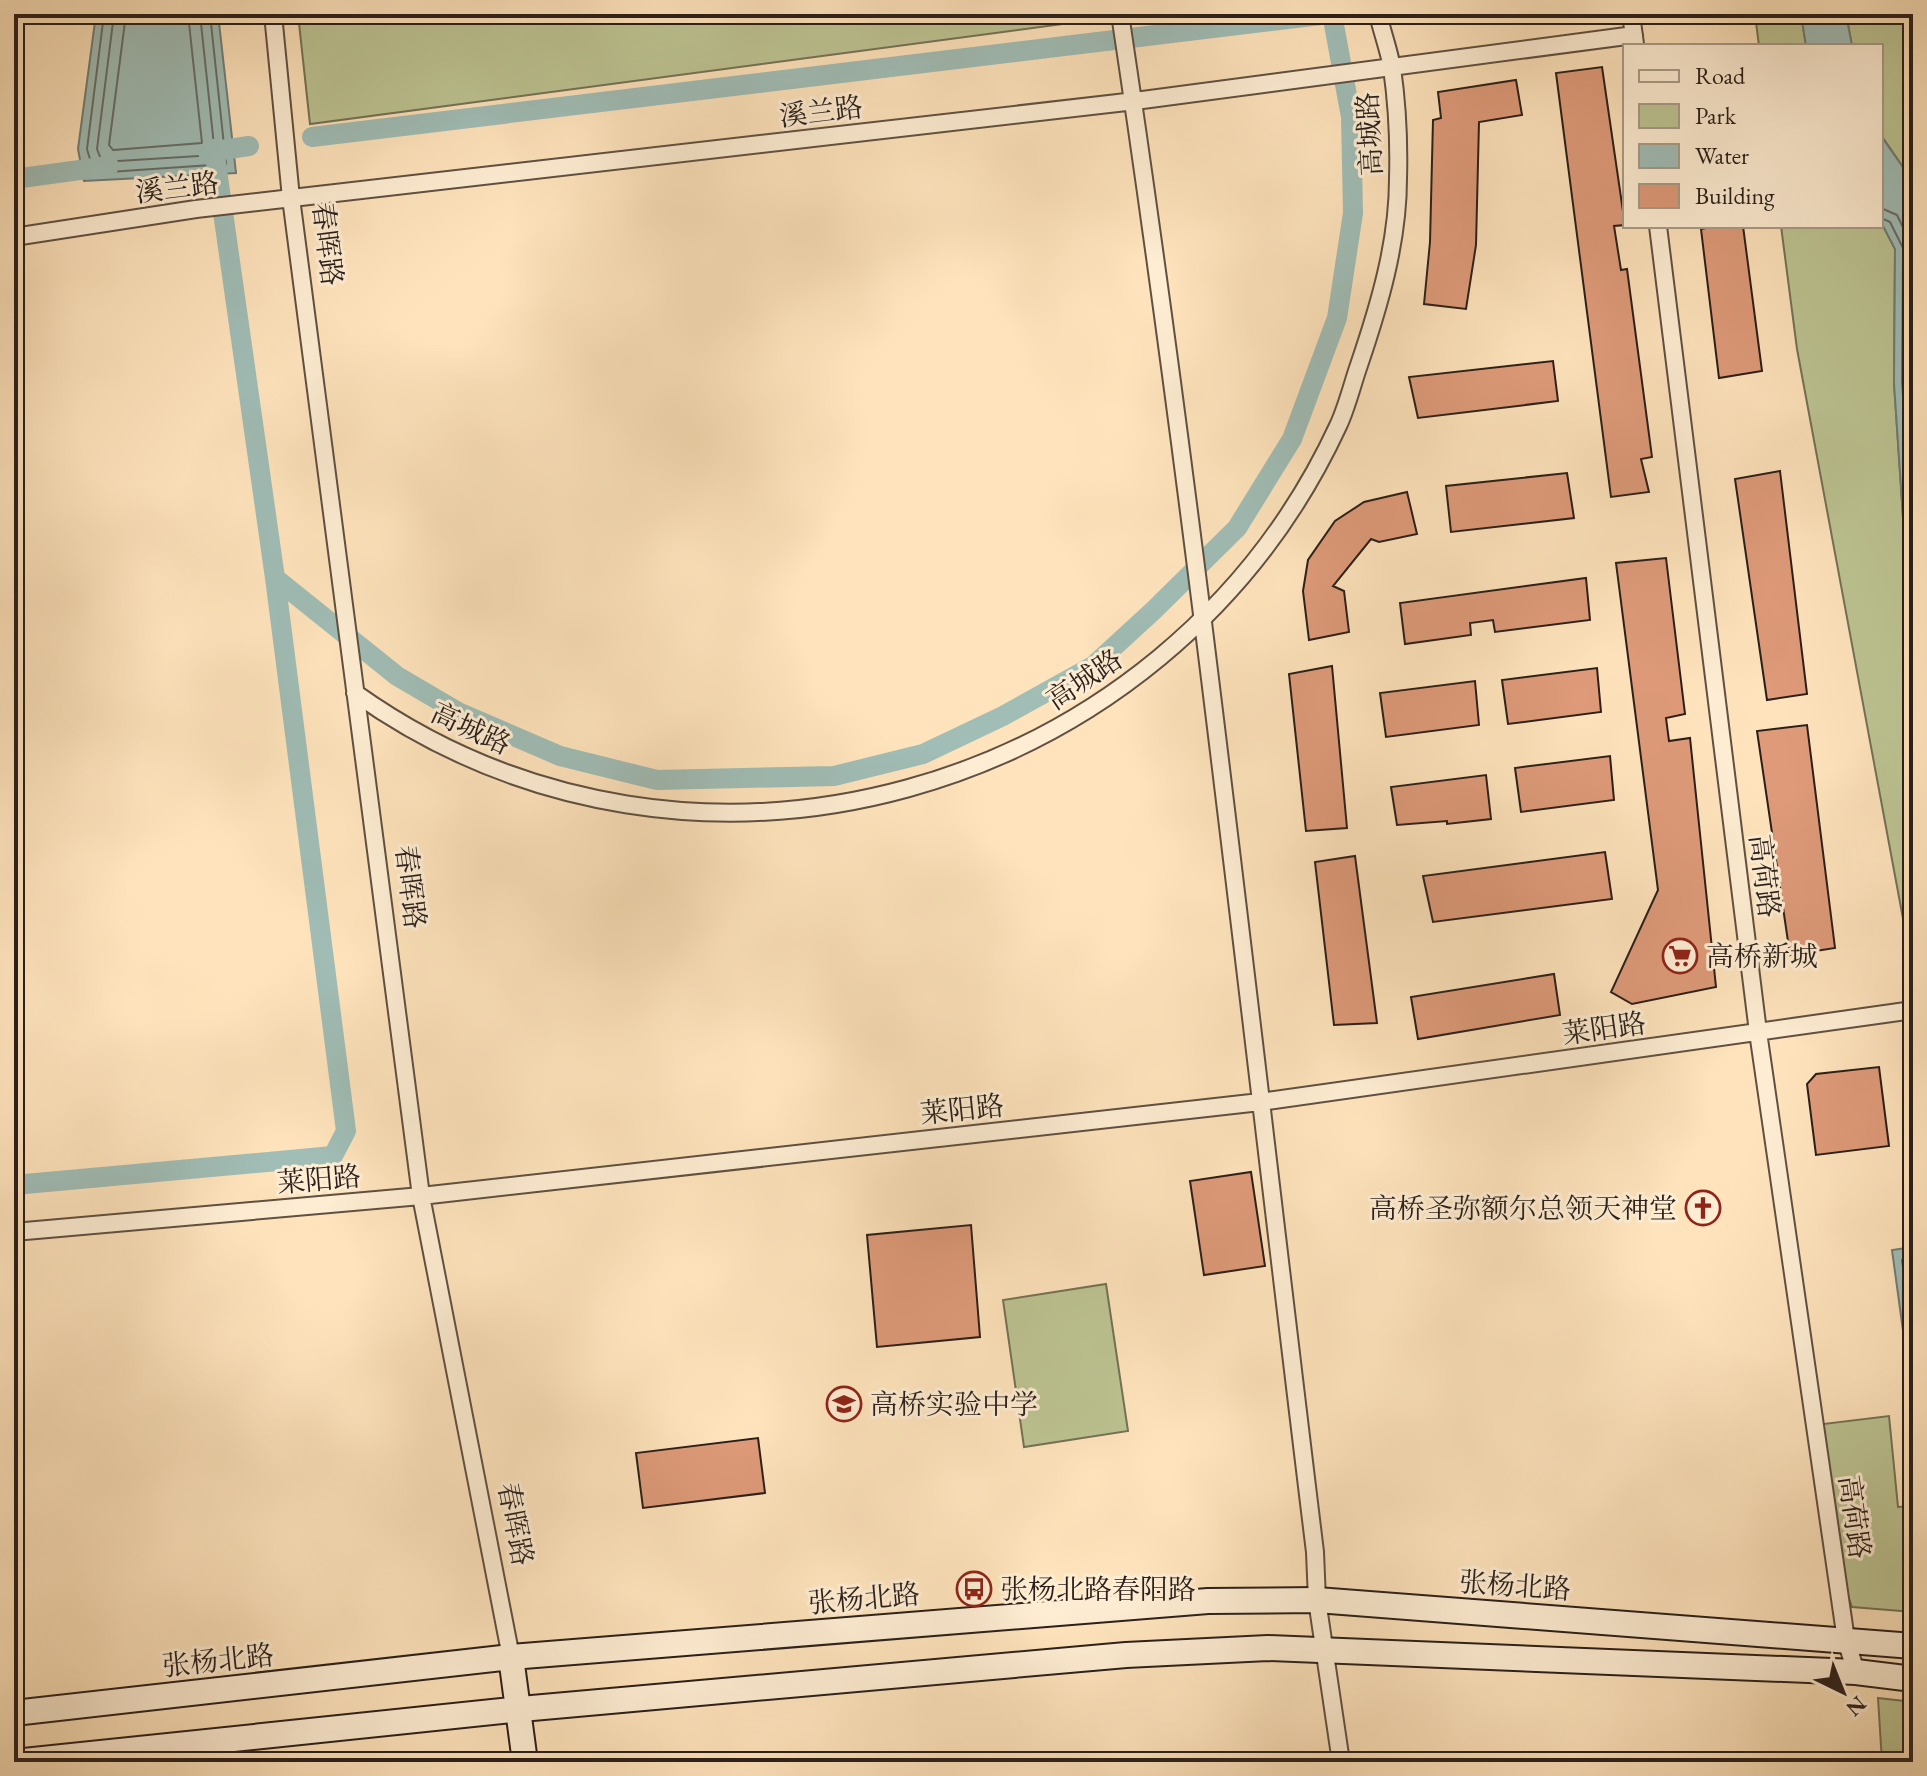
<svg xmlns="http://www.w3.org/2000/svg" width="1927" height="1776" font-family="'EB Garamond','Noto Serif SC',serif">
  <rect width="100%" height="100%" fill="#fee3bc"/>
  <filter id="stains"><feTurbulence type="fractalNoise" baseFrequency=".0025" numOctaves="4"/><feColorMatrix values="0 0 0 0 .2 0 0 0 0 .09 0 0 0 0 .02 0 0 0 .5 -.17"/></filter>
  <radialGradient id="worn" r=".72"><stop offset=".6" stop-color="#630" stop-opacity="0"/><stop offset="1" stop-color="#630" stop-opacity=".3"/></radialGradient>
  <path fill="#bdc493" stroke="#747256" stroke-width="2" d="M298 14H1092L1093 20 310 124Z
    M1755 14H1801L1806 46H1759Z
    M1846 14H1913V175L1905 170 1881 135V46H1852Z
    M1881 222 1895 249 1894 383 1905 547 1913 565 1912 967 1797 349 1781 226H1881Z
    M1106 1284 1128 1431 1024 1447 1003 1300Z
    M1889 1416 1898 1507 1913 1506V1612L1852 1607 1842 1580 1823 1424Z
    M1878 1698 1913 1702V1762H1882Z"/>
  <path fill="#a0bdb6" stroke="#717e78" stroke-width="2" d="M96 14H218L236 173 84 181 78 149Z
    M1801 14H1846L1852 46H1806Z
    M1881 136 1905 170 1913 175V565L1905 547 1894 383 1895 249 1881 222Z
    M1913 1247V1404L1892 1250Z"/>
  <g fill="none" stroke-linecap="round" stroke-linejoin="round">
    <path stroke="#656e68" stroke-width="2" d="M104 14 87 149 94 173 226 164 210 14
      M114 14 97 149 102 162 215 155 200 14
      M126 14 109 145 113 150 202 143 188 14
      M1881 208 1897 215 1913 248V400
      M1881 218 1890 222 1903 248 1902 382 1913 540
      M1913 1255 1902 1260 1913 1344"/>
    <path stroke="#a0bdb6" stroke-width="20" d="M312 137 1329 14
      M208 152 249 146
      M14 179 109 166
      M275 578 397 676 460 713 560 756 657 780 834 776 923 754 1003 716 1093 666 1154 610 1237 528 1292 439 1337 318 1353 213 1351 117 1332 14
      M14 1185 333 1156 346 1131 275 578 214 149"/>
  </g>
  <path fill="#de9a79" stroke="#2a1f1a" stroke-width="2" d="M1602 67 1625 225 1614 226 1621 270 1627 269 1652 457 1641 459 1649 492 1611 497 1556 73Z
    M1516 80 1522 115 1479 122 1476 245 1466 309 1424 304 1430 242 1433 120 1441 118 1438 92Z
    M1717 226H1743L1762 371 1719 378 1701 229Z
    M1553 361 1558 401 1418 418 1409 377Z
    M1780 471 1807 694 1767 700 1735 479Z
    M1567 473 1574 518 1451 532 1446 486Z
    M1407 492 1417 534 1379 542 1371 539 1333 586 1344 591 1349 632 1309 640 1303 591 1308 560 1335 521 1364 502Z
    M1666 558 1685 714 1666 718 1669 741 1690 738 1716 987 1632 1004 1611 992 1658 890 1616 563Z
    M1586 578 1590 620 1495 632 1493 620 1470 623 1471 635 1405 644 1400 603Z
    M1332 666 1347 828 1306 831 1289 674Z
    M1597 668 1601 712 1508 724 1502 680Z
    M1475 681 1479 725 1386 737 1380 693Z
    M1807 725 1835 948 1790 955 1757 731Z
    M1610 756 1614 800 1521 812 1515 768Z
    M1486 775 1491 819 1447 824V821L1397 825 1391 787Z
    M1605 852 1612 899 1433 922 1423 876Z
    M1355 856 1377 1023 1334 1025 1315 862Z
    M1554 974 1560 1015 1418 1039 1411 997Z
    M1879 1067 1889 1146 1816 1155 1807 1084 1816 1074Z
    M1251 1172 1265 1266 1204 1275 1190 1181Z
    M971 1225 980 1337 877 1347 867 1235Z
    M758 1438 765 1493 643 1508 636 1453Z"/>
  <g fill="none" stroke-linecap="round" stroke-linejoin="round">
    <g stroke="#5f5042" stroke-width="20">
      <path id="street" d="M273 14 291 198 421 1196 511 1657
        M1120 14C1197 525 1252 1039 1315 1552L1317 1600 1341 1762
        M1631 14 1635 44
        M1658 226 1758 1032 1846 1640 1856 1672
        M14 237 196 209 1135 101 1634 35
        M355 693C691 932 1166 797 1338 426 1347 407 1352 385 1359 365 1379 306 1398 243 1398 179 1399 144 1397 103 1392 68 1389 50 1382 32 1378 14
        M14 1232 421 1196 1260 1102 1913 1010"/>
    </g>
    <g stroke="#2a1f1a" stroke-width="28">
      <path id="secondary" d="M511 1657 525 1762
        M14 1713 511 1657 1208 1601 1317 1600 1913 1646
        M14 1762 521 1709 1126 1655 1268 1648 1856 1672 1913 1679"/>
    </g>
    <use href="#street" stroke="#feedd3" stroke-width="16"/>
    <use href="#secondary" stroke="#feedd3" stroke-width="24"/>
  </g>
  <defs>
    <g id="supermarket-ring" transform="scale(1.8)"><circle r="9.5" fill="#feedd3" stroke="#8f2418" stroke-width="1.5"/><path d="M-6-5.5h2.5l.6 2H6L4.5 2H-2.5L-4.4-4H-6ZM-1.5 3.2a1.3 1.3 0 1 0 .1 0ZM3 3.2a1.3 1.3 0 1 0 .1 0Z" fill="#8f2418"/></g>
    <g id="church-ring" transform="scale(1.8)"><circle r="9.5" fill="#feedd3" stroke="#8f2418" stroke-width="1.5"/><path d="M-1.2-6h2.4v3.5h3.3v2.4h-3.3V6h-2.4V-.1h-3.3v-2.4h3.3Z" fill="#8f2418"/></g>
    <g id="school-ring" transform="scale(1.8)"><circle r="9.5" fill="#feedd3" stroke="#8f2418" stroke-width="1.5"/><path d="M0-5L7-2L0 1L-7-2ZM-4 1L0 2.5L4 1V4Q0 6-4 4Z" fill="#8f2418"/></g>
    <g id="bus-ring" transform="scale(1.8)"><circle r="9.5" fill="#feedd3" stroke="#8f2418" stroke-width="1.5"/><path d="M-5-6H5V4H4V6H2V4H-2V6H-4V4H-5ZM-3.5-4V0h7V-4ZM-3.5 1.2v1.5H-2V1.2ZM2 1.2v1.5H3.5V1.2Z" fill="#8f2418"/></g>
  </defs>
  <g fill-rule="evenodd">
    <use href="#supermarket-ring" x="1680" y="956"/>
    <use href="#church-ring" x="1703" y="1208"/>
    <use href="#school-ring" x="844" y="1404"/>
    <use href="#bus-ring" x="974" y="1589"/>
  </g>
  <g text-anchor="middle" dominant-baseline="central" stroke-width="6" stroke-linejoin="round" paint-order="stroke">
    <g font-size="28" fill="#2a1f1a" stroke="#feedd3">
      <text transform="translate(821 111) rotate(-7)">溪兰路</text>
      <text transform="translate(1369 134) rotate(-93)">高城路</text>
      <text transform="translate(177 187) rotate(-7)">溪兰路</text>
      <text transform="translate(328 244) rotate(83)">春晖路</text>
      <text transform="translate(1084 679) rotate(-34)">高城路</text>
      <text transform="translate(471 728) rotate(25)">高城路</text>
      <text transform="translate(1765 876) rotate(83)">高荷路</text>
      <text transform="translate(411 887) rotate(83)">春晖路</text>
      <text transform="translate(1604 1028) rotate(-8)">莱阳路</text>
      <text transform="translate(962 1109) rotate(-6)">莱阳路</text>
      <text transform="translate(319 1179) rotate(-5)">莱阳路</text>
      <text transform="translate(1855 1517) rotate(82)">高荷路</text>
      <text transform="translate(516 1524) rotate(79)">春晖路</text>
      <text transform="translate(1515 1585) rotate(4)">张杨北路</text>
      <text transform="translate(864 1598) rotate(-5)">张杨北路</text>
      <text transform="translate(218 1660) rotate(-6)">张杨北路</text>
    </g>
    <g font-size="28" fill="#2a1f1a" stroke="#feedd3" text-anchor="start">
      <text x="1706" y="956">高桥新城</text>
      <text x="1677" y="1208" text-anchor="end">高桥圣弥额尔总领天神堂</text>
      <text x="870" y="1404">高桥实验中学</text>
      <text x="1000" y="1589">张杨北路春阳路</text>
    </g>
  </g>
  <rect width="1927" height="1776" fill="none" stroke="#fee3bc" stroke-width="48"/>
  <rect x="16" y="16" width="1895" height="1744" fill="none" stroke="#2a1f1a" stroke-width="4"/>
  <rect x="24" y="24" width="1879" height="1728" fill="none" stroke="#2a1f1a" stroke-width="2"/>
  <rect x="1623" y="44" width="260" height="184" fill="#feedd3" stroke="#a99b89" stroke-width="2"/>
  <rect x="1639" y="70" width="40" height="12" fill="#feedd3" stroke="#a99b89" stroke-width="2"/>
  <text x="1695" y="84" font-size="24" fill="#2a1f1a">Road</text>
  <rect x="1639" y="104" width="40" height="24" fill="#bdc493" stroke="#a99b89" stroke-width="2"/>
  <text x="1695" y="124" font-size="24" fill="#2a1f1a">Park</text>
  <rect x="1639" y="144" width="40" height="24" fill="#a0bdb6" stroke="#a99b89" stroke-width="2"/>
  <text x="1695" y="164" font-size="24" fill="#2a1f1a">Water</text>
  <rect x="1639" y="184" width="40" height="24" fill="#de9a79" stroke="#a99b89" stroke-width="2"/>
  <text x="1695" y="204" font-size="24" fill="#2a1f1a">Building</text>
  <g transform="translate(1843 1692) rotate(137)" stroke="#feedd3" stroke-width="6" paint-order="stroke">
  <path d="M0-6L14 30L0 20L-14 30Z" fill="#2a1f1a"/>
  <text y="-12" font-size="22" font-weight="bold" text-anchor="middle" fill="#2a1f1a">N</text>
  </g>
  <rect width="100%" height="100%" filter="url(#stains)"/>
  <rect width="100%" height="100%" fill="url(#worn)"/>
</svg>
